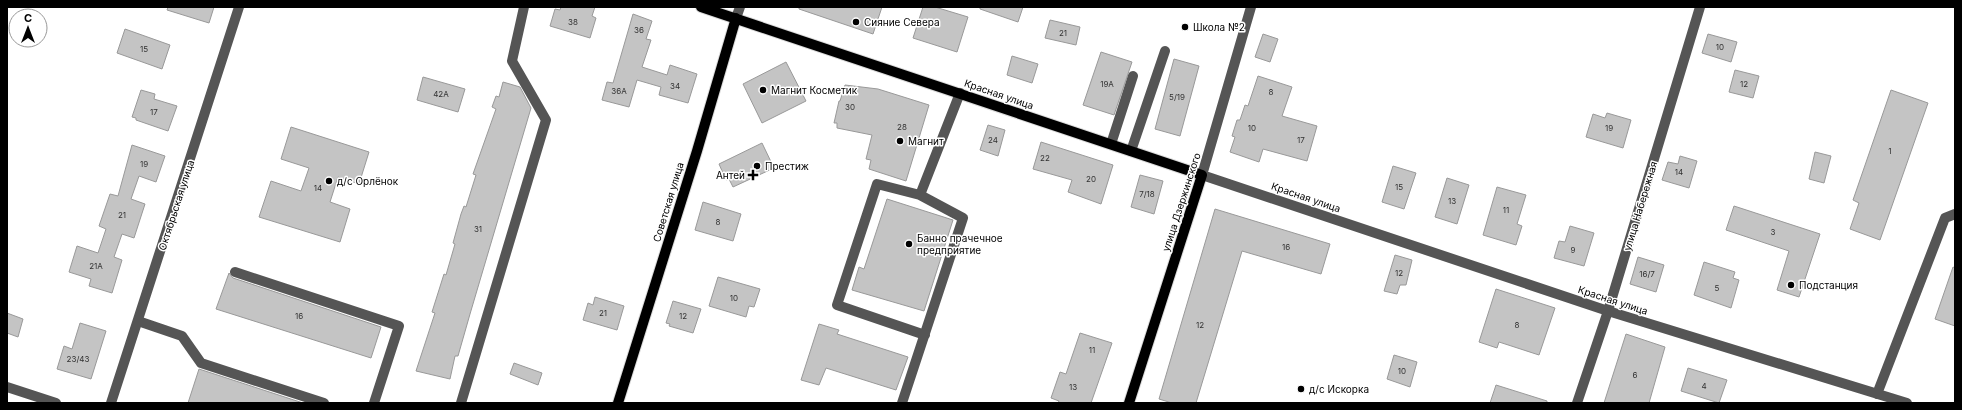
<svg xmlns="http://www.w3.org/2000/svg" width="1962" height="410" font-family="Inter,sans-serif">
  <rect width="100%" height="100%" fill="#fff"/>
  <path fill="#c4c4c4" stroke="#999" d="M168 7H214L209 23 167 10Z
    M561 7H595L592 16 596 18 590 38 550 26 555 9 560 10Z
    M799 7H882L873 34 799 9Z
    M923 7H935L968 17 957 52 913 38Z
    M980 7H1023L1018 22 980 9Z
    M633 14 652 21 646 39 651 40 642 67 667 75 670 65 697 74 688 103 659 95 661 87 637 80 629 107 602 100 607 82 613 83Z
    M1050 20 1080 27 1076 45 1045 38Z
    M125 29 170 45 162 69 117 53Z
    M1263 34 1278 39 1270 62 1255 57Z
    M1708 34 1737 42 1731 62 1702 53Z
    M1101 52 1132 62 1114 115 1083 105Z
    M1012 56 1038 64 1032 83 1007 75Z
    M1174 59 1199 66 1180 136 1155 129Z
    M786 62 806 101 762 123 743 84Z
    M1735 70 1759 76 1753 98 1729 92Z
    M1258 76 1292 87 1282 116 1317 126 1307 161 1263 149 1259 162 1230 152 1235 137 1232 136 1237 120H1240L1245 105 1248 106Z
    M423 77 465 89 458 112 417 100Z
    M503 82 520 87 531 108 470 314 458 356H455L450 379 416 371 435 313 432 312 444 274 446 275 455 244 453 243 461 214 464 206 466 207 476 175 473 174 496 109 492 107 496 96 499 97Z
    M845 85 878 89 929 105 906 181 869 169 871 160 866 159 872 135 837 128V123H834L839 101H840Z
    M141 90 155 94 154 99 177 106 168 131 136 120V118L132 117Z
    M1891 90 1928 103 1880 240 1850 229 1859 203 1853 200Z
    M1607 113 1631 120 1623 148 1586 137 1593 114 1605 118Z
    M988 125 1005 130 998 156 980 150Z
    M291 127 369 152 359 184 338 177 330 202 350 209 340 242 259 217 271 181 301 191 309 168 281 159Z
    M1041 142 1113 165 1101 204 1068 192 1072 180 1033 169Z
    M762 143 774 168 733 187 729 179 726 180 719 164Z
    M132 145 165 156 156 182 139 176 131 199 145 204 134 238 122 234 114 257 122 260 112 293 89 286 91 279 69 272 77 246 98 253 106 229 99 226 110 194 118 196Z
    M1815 152 1831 156 1824 183 1809 179Z
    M1680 156 1697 161 1689 188 1662 180 1668 162 1678 164Z
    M1393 166 1416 173 1404 209 1382 202Z
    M1140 175 1163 181 1154 214 1131 207Z
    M1447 178 1469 185 1457 224 1435 217Z
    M1497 187 1526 195 1517 224 1522 226 1516 245 1483 235Z
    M887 199 953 220 924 311 852 290 859 267 864 269Z
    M703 202 741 214 733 241 695 230Z
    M1734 206 1820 234 1799 297 1777 290 1789 251 1726 230Z
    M1215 209 1330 244 1321 274 1242 251 1196 403H1172L1159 399Z
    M1570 226 1594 233 1584 266 1554 258 1559 241 1565 242Z
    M1395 255 1412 260 1406 285H1400L1397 294 1384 291Z
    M1638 257 1664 265 1656 292 1630 284Z
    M1704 262 1735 272 1733 278 1739 280 1731 308 1694 295Z
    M1953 267 1955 268V326L1935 319Z
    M229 273 233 278 381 327 371 358 216 309Z
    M718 277 760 289 754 307 749 306 746 317 709 306Z
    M1496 289 1555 308 1539 355 1499 342 1497 348 1479 342Z
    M595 297 624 306 617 330 583 320 588 303 593 305Z
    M673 301 701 309 693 333 669 326 670 324 666 323Z
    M7 313 23 319 18 337 7 333Z
    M80 323 106 331 91 379 57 369 64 346 72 349Z
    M819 324 839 330 837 334 908 357 896 390 826 368 819 385 801 380Z
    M1080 333 1112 343 1091 403H1058L1059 401 1051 398 1060 372 1066 374Z
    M1626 334 1665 347 1649 403H1604Z
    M1394 355 1417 362 1410 387 1387 379Z
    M514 363 542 373 538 385 510 374Z
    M1688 368 1727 380 1719 403 1681 391Z
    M199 369 303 403H188Z
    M1496 385 1547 401V403H1490Z"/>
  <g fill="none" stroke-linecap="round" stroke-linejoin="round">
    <g stroke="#dbdbdb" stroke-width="12">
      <path id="major" d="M701 7 1202 175 1129 403
        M618 403 697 151 736 18"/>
    </g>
    <path stroke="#555" stroke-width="10" d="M1251 7 1202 175 1608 311 1907 403
      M736 18 740 7
      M1111 144 1133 76
      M1131 151 1165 51
      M920 195 960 93
      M235 272 399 326 374 403
      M138 321 182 336 201 363 324 403
      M7 387 56 403
      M1877 394 1945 218 1955 214
      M111 403 239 7
      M461 403 546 120 512 61 524 7
      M902 403 963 218 920 195 877 184 837 305 925 335
      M1577 403 1608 311 1700 7"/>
    <use href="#major" stroke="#000" stroke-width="10"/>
  </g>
  <g fill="#000" stroke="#fff" stroke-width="1.5">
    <circle cx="856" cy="22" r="4"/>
    <circle cx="1185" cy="27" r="4"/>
    <circle cx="763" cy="90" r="4"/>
    <circle cx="900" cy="141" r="4"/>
    <circle cx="757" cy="166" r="4"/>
    <path d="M751 169h4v4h4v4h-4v4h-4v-4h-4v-4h4z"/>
    <circle cx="329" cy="181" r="4"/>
    <circle cx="909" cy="244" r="4"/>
    <circle cx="1791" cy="285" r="4"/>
    <circle cx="1301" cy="389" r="4"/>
  </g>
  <g text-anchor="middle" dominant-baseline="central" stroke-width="3" stroke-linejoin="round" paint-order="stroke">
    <g font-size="8" fill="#313131">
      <text x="573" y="22">38</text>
      <text x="639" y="30">36</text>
      <text x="1063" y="33">21</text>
      <text x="1720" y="47">10</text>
      <text x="144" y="49">15</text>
      <text x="1107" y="84">19А</text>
      <text x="1744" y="84">12</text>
      <text x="675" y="86">34</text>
      <text x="619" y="91">36А</text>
      <text x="1271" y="92">8</text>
      <text x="441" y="94">42А</text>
      <text x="1177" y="97">5/19</text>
      <text x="850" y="107">30</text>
      <text x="154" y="112">17</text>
      <text x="902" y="127">28</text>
      <text x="1252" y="128">10</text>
      <text x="1609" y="128">19</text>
      <text x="993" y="140">24</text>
      <text x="1301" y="140">17</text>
      <text x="1890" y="151">1</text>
      <text x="1045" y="158">22</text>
      <text x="144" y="164">19</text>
      <text x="1679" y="172">14</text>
      <text x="1091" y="179">20</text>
      <text x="1399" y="187">15</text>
      <text x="318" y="188">14</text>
      <text x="1147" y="194">7/18</text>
      <text x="1452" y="201">13</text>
      <text x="1506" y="210">11</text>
      <text x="122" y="215">21</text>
      <text x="718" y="222">8</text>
      <text x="478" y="229">31</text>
      <text x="1773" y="232">3</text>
      <text x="1286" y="247">16</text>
      <text x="1573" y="250">9</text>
      <text x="96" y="266">21А</text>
      <text x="1399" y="273">12</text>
      <text x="1647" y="274">16/7</text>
      <text x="1717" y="288">5</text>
      <text x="734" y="298">10</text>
      <text x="603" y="313">21</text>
      <text x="299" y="316">16</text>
      <text x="683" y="316">12</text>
      <text x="1200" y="325">12</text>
      <text x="1517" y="325">8</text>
      <text x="1092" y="350">11</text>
      <text x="78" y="359">23/43</text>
      <text x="1402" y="371">10</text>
      <text x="1635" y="375">6</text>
      <text x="1704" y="386">4</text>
      <text x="1073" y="387">13</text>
    </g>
    <g font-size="10" fill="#000" stroke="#fff" text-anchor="start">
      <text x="864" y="22">Сияние Севера</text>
      <text x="1193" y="27">Школа №2</text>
      <text x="771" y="90">Магнит Косметик</text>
      <text x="908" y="141">Магнит</text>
      <text x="765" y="166">Престиж</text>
      <text x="745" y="175" text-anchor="end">Антей</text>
      <text x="337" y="181">д/с Орлёнок</text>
      <text x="917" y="238">Банно прачечное<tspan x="917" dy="12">предприятие</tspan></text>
      <text x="1799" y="285">Подстанция</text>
      <text x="1309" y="389">д/с Искорка</text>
    </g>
    <g font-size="10" fill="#000" stroke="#fff">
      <text transform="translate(999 94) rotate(19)">Красная улица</text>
      <text transform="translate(1306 197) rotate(19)">Красная улица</text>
      <text transform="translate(668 202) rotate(-73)">Советская улица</text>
      <text transform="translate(1181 202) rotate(-72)">улица Дзержинского</text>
      <text transform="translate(176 205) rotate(-72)">Октябрьская улица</text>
      <text transform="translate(1640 206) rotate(-73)">улица Набережная</text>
      <text transform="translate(1613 300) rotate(18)">Красная улица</text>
    </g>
  </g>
  <rect width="1962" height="410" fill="none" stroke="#000000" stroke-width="16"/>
  <g transform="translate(28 28)"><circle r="19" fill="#ffffff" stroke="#999999"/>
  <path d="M0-3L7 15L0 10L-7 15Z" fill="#000000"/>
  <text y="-6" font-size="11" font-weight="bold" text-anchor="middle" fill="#000000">С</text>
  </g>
</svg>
